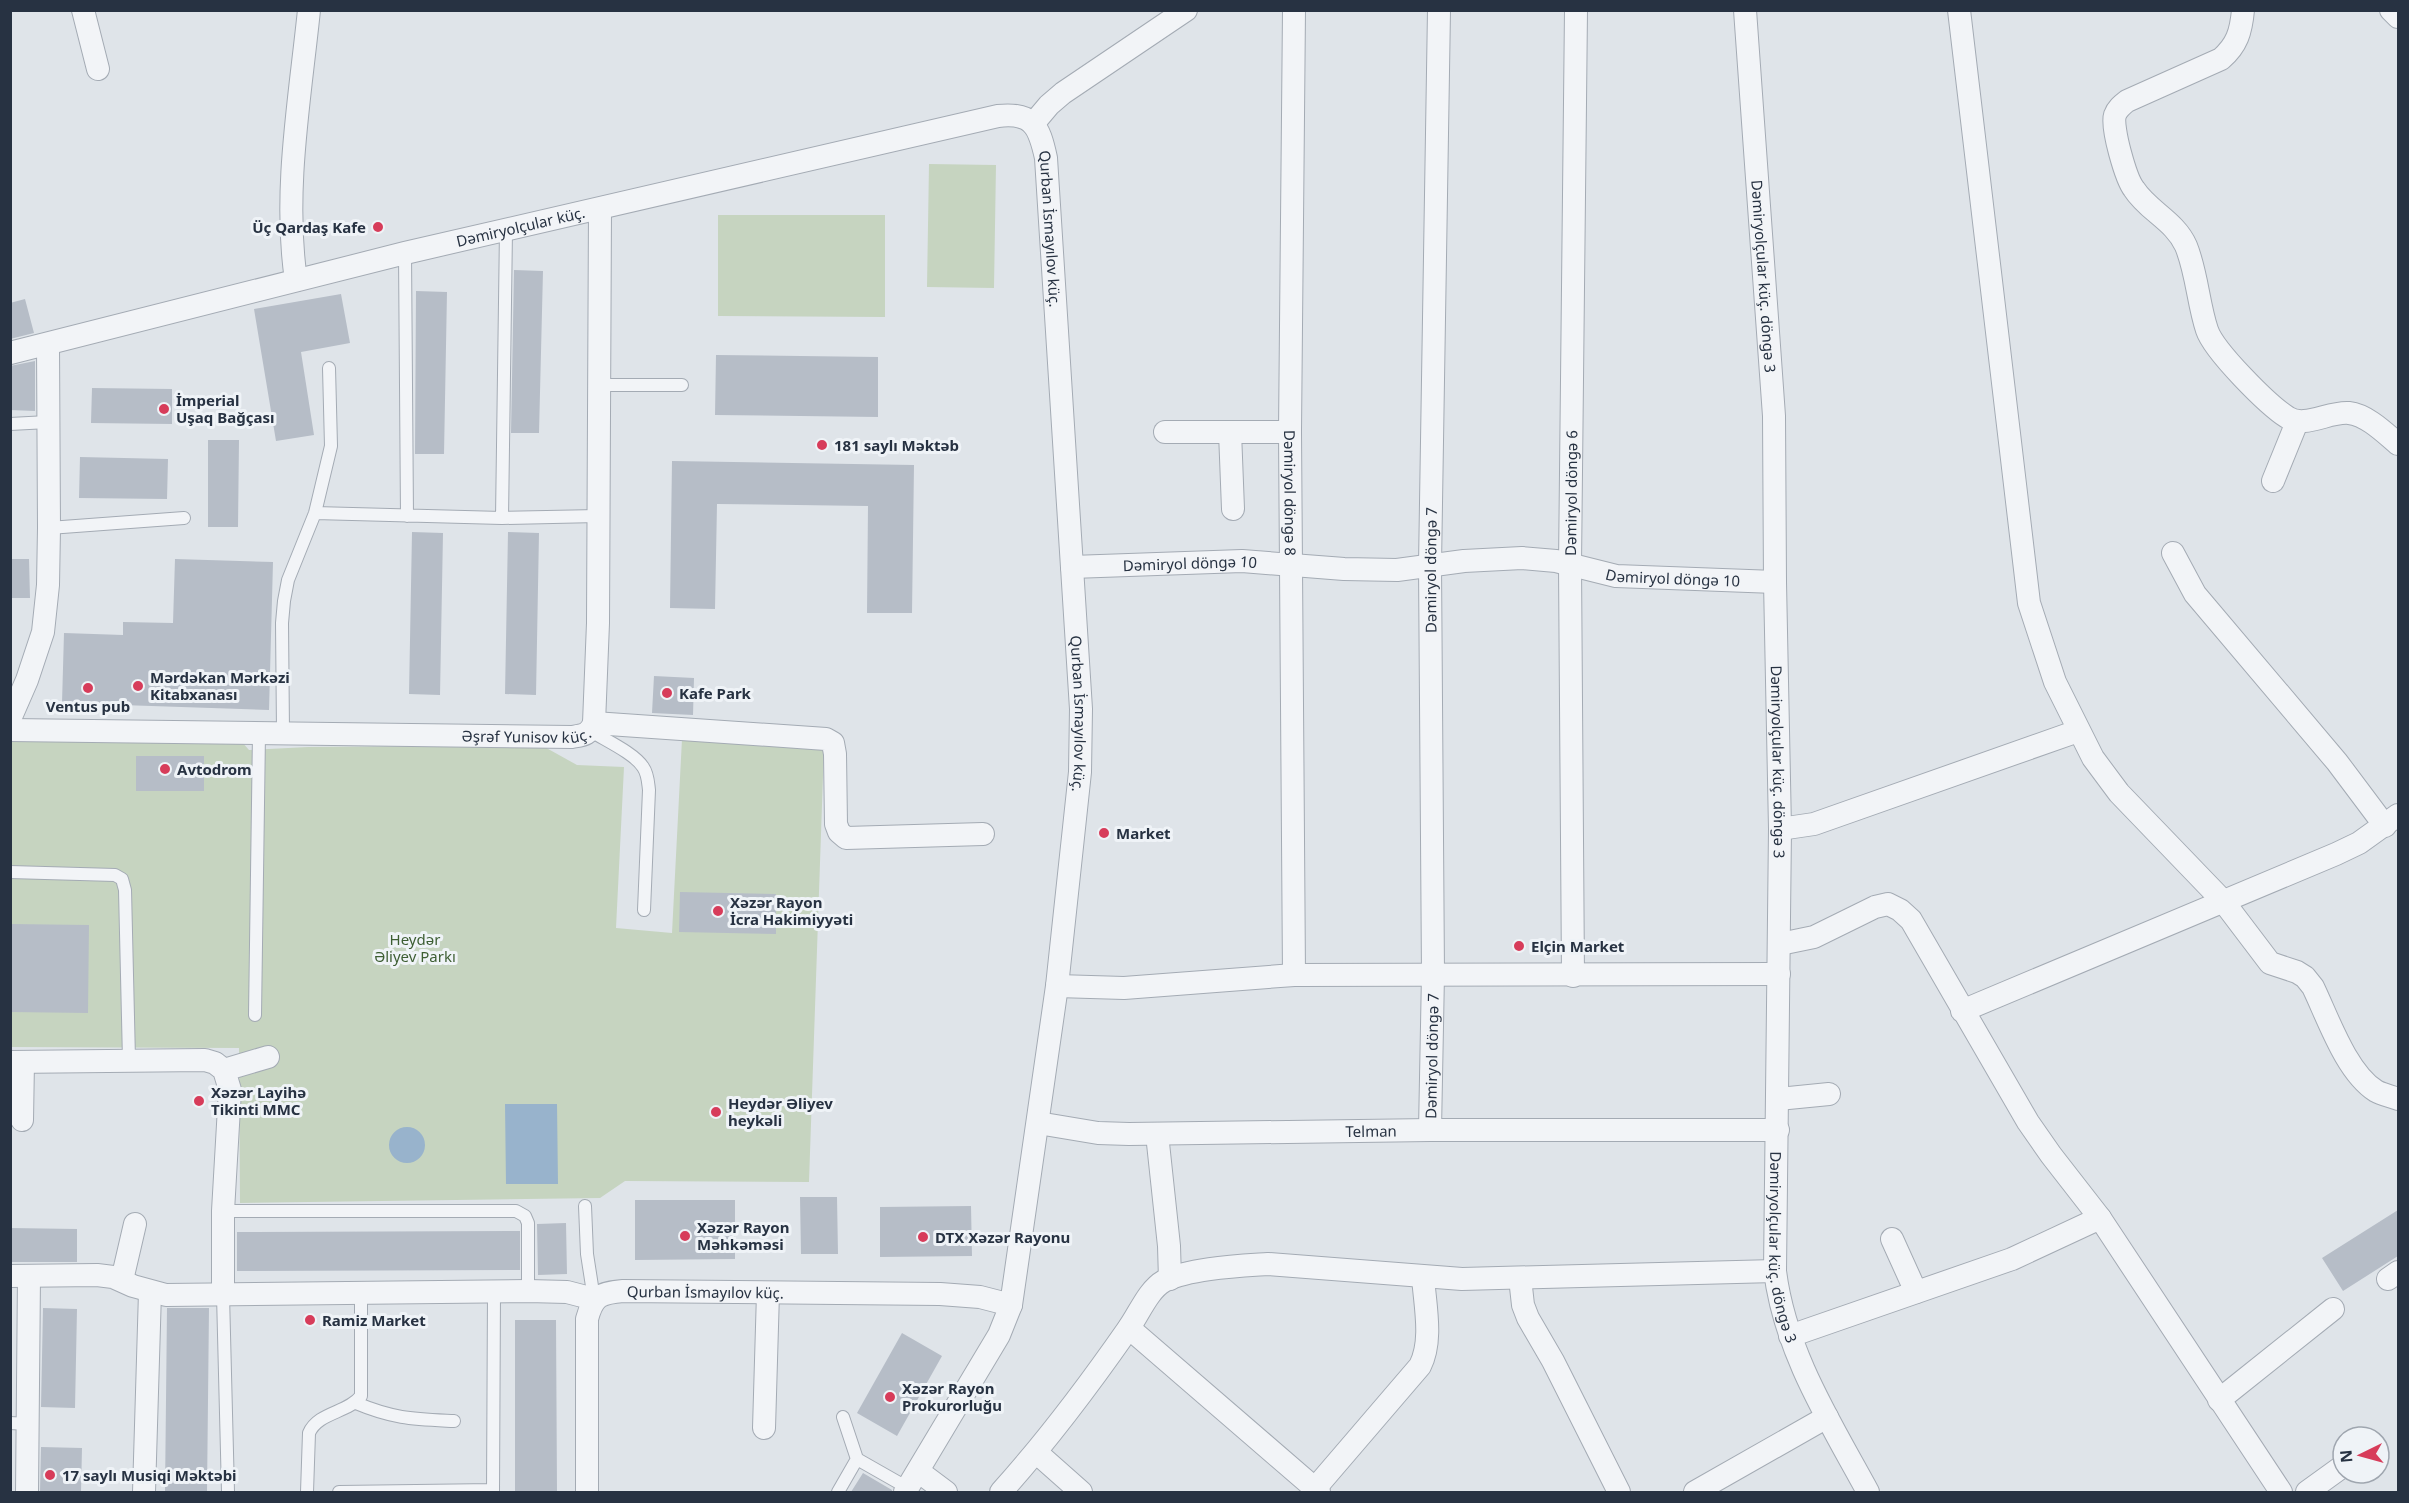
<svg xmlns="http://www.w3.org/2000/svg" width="2409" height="1503" font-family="'Noto Sans',sans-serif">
  <rect width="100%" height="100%" fill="#dfe4e9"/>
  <path fill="#c6d4c0" d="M929 164 996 165 994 288 927 287Z
    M718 215H885V317L718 316Z
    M682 739 824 747 809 1182 625 1181 600 1198 240 1203 239 1048 11 1047 10 742H242L249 750 308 747 541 745 577 765 624 767 616 928 672 933Z"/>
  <path fill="#98b3cc" d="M505 1104H557L558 1184H506Z
    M389 1145a18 18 0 1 1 36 0a18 18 0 1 1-36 0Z"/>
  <path fill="#b6bdc7" d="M514 270 543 271 539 433H511Z
    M416 291 447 292 444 454H415Z
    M341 294 350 343 301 352 314 435 276 441 254 309Z
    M25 299 34 333 10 339V303Z
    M716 355 878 357V417L715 415Z
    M35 361V411L10 410V366Z
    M92 388 172 389V424L91 423Z
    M208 440H239L238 527H208Z
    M80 457 168 459 167 499 79 498Z
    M672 461 914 465 912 613H867L868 506 717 504 715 609 670 608Z
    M412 532 443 533 440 695 409 694Z
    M508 532 539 533 536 695 505 694Z
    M10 559H29L30 598H10Z
    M175 559 273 562 269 710 62 703 64 633 123 635V622L173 623Z
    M654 676 694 678 693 715 652 713Z
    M136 756H204V791H136Z
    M680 892 776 894V934L679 932Z
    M10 924 89 925 88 1013 10 1012Z
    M800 1197H837L838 1254H801Z
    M635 1200H735V1259L635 1260Z
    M971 1206 972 1256 880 1257V1207Z
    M2398 1210V1256L2343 1291 2322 1258Z
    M566 1223 567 1274 538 1275 537 1224Z
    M10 1228 77 1229V1262H10Z
    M520 1231V1270L237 1271V1232Z
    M43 1308 77 1309 75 1408 41 1407Z
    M167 1308H209L207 1492H165Z
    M515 1320H556L557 1492H515Z
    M902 1333 942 1356 897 1436 857 1413Z
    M41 1447 82 1448 81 1492H40Z
    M863 1473 892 1490V1492H851Z"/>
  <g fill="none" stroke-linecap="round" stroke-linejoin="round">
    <g stroke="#a4abb4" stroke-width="14">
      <path id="lane" d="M405 253 407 516
        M599 385H682
        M10 424 48 422
        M315 513 502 518 598 516
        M502 518 506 230
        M49 528 184 518
        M591 731C605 740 634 753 643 767 648 774 648 782 649 790L644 910
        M283 732 282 623 284 601 288 580 315 513 331 446 329 368
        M10 872 115 875 122 879 125 890 129 1060
        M255 1015 259 733
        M585 1206 587 1254 594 1299
        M223 1211H516L525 1216 528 1223V1291
        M223 1295 228 1492
        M356 1403C394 1419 414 1419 454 1421
        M843 1417 857 1459
        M10 1423 28 1424
        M307 1492 309 1433C318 1412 348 1413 361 1396V1293
        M339 1492 493 1490
        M493 1492 494 1292
        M838 1492 857 1459 908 1488"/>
    </g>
    <g stroke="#a4abb4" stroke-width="24">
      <g id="street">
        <path d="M83 10 98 69"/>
        <path id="s1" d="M1294 10 1290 432 1294 975"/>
        <path id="s2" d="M1745 10 1774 416 1775 582 1780 829 1775 1271C1785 1352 1830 1422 1868 1492"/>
        <path d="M1959 10 2029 603 2055 682 2093 758 2119 793 2223 901 2270 963 2297 972 2305 977 2313 987C2328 1018 2346 1072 2376 1091 2383 1095 2391 1096 2398 1099"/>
        <path d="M2243 10C2241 32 2237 45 2221 59L2127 101C2122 105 2117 109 2115 115 2111 127 2126 179 2134 189 2148 211 2175 221 2186 246 2197 273 2198 303 2207 330 2214 351 2268 405 2287 417 2304 429 2329 411 2349 413 2367 415 2385 433 2398 444"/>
        <path d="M2391 10 2398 17"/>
        <path d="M1033 124 1049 105 1063 93 1186 10"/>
        <path d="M296 280C283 192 300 98 309 10"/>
        <path id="s3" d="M10 353 405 253 998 116C1033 112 1039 126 1046 158L1081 709 1080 772 1057 986 1011 1305 999 1335 905 1492"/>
        <path d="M1165 432H1290"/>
        <path d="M1230 432 1233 509"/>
        <path d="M2273 481 2297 422"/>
        <path d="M2173 553 2195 594 2337 762 2385 826"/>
        <path id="s4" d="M1072 567 1242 561 1344 569 1397 570 1464 561 1522 558 1556 561 1616 576 1775 582"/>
        <path d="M10 719 27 680 43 632 48 585 49 528 48 345"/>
        <path d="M594 723 826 739 833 743 835 754 836 824 839 832 846 838 983 834"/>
        <path id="s5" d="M10 730 572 737C583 735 589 735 594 723L598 623 600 209"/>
        <path d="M1780 829 1814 824 2078 731"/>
        <path d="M1780 944 1814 937 1875 907 1888 904 1900 910 1911 920 2028 1122 2051 1155 2100 1218 2281 1492"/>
        <path id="s6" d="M1573 976 1570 565 1576 10"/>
        <path d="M1057 986 1124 988 1294 975 1779 974"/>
        <path d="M1962 1011 2336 854 2359 843 2398 815"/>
        <path d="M10 1062 205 1060 215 1063 224 1070 230 1090 223 1211V1295"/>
        <path d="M224 1070 268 1057"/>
        <path d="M1778 1099 1829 1094"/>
        <path d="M22 1120 23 1062"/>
        <path id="s7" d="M1038 1123 1098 1133 1129 1134 1430 1130H1778"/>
        <path id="s8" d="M1430 1130 1433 974 1430 565 1439 10"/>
        <path d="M1157 1134 1169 1246 1170 1279"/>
        <path d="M1892 1239 1916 1292"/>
        <path d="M10 1276 97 1275 113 1277 133 1286 166 1295 528 1291 567 1292 594 1299"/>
        <path d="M1520 1278 1523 1305 1528 1318 1553 1361 1619 1492"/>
        <path d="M2388 1279 2398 1272"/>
        <path d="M122 1280 135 1224"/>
        <path d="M1129 1328 1319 1492"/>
        <path d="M1790 1336 2012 1259 2100 1218"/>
        <path d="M2219 1400 2333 1309"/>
        <path d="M764 1428 768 1293"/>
        <path d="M1037 1453 1081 1492"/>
        <path d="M918 1471 946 1492"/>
        <path d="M27 1492 29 1276"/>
        <path d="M144 1492 150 1292"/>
        <path id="s9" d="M587 1492V1319C593 1296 600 1293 623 1291L940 1294 980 1297 1011 1305"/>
        <path d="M1001 1492C1047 1441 1089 1385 1128 1329 1139 1314 1148 1290 1164 1281 1190 1268 1239 1266 1268 1264L1462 1279 1775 1271"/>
        <path d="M1312 1492 1420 1366C1433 1340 1425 1306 1423 1277"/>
        <path d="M1695 1492 1827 1417"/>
        <path d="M2307 1492 2343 1466"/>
      </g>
    </g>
    <use href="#lane" stroke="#f2f4f7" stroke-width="12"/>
    <use href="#street" stroke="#f2f4f7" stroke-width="22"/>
  </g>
  <g fill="#d73c5a" stroke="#eff3f7" stroke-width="2">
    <circle cx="378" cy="227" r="6"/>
    <circle cx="164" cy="409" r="6"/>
    <circle cx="822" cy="445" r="6"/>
    <circle cx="138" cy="686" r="6"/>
    <circle cx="88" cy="688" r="6"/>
    <circle cx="667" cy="693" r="6"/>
    <circle cx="165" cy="769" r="6"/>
    <circle cx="1104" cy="833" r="6"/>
    <circle cx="718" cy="911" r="6"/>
    <circle cx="1519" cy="946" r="6"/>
    <circle cx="199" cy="1101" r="6"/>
    <circle cx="716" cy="1112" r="6"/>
    <circle cx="685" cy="1236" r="6"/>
    <circle cx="923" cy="1237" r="6"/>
    <circle cx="310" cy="1320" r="6"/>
    <circle cx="890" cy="1397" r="6"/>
    <circle cx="50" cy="1475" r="6"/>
  </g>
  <g text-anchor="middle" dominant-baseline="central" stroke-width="6" stroke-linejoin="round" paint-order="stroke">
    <g font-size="15" font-weight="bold" fill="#273242" stroke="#eff3f7" text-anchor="start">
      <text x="366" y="227" text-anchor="end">Üç Qardaş Kafe</text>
      <text x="176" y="400">İmperial<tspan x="176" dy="17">Uşaq Bağçası</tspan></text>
      <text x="834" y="445">181 saylı Məktəb</text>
      <text x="150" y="677">Mərdəkan Mərkəzi<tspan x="150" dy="17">Kitabxanası</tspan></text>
      <text x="679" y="693">Kafe Park</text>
      <text x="88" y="706" text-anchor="middle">Ventus pub</text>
      <text x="177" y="769">Avtodrom</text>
      <text x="1116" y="833">Market</text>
      <text x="730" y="902">Xəzər Rayon<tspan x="730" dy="17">İcra Hakimiyyəti</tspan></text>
      <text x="1531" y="946">Elçin Market</text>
      <text x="211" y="1092">Xəzər Layihə<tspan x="211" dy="17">Tikinti MMC</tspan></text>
      <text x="728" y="1103">Heydər Əliyev<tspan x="728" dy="17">heykəli</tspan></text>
      <text x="697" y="1227">Xəzər Rayon<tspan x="697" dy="17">Məhkəməsi</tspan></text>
      <text x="935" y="1237">DTX Xəzər Rayonu</text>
      <text x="322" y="1320">Ramiz Market</text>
      <text x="902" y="1388">Xəzər Rayon<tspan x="902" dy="17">Prokurorluğu</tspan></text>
      <text x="62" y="1475">17 saylı Musiqi Məktəbi</text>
    </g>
    <g font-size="15" fill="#273242" stroke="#eff3f7">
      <text stroke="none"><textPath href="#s3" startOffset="526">Dəmiryolçular küç.</textPath></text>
      <text stroke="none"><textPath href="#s3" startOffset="1161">Qurban İsmayılov küç.</textPath></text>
      <text stroke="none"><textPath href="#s2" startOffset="267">Dəmiryolçular küç. döngə 3</textPath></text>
      <text stroke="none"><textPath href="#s1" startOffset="483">Dəmiryol döngə 8</textPath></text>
      <text stroke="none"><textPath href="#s6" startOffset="483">Dəmiryol döngə 6</textPath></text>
      <text stroke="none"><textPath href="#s4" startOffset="118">Dəmiryol döngə 10</textPath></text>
      <text stroke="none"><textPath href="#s8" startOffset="560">Dəmiryol döngə 7</textPath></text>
      <text stroke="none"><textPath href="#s4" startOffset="604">Dəmiryol döngə 10</textPath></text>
      <text stroke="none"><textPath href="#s3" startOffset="1647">Qurban İsmayılov küç.</textPath></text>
      <text stroke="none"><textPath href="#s5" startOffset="516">Əşrəf Yunisov küç.</textPath></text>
      <text stroke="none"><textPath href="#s2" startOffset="753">Dəmiryolçular küç. döngə 3</textPath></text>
      <text stroke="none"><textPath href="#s8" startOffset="74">Dəmiryol döngə 7</textPath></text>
      <text stroke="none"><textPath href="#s7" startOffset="334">Telman</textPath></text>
      <text stroke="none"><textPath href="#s2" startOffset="1239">Dəmiryolçular küç. döngə 3</textPath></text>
      <text stroke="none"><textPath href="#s9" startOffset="306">Qurban İsmayılov küç.</textPath></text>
    </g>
    <g font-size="15" fill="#3d5e33" stroke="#eff3f7">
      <text x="415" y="939">Heydər<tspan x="415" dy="17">Əliyev Parkı</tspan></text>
    </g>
  </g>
  <rect width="2409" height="1503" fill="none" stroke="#273242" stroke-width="24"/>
  <g transform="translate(2361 1455) rotate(265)"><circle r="28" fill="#eff3f7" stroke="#9fa6af" stroke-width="1.5"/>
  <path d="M0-4.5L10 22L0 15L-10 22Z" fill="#d73c5a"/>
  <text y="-9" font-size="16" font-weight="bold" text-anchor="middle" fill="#273242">N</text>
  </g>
</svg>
